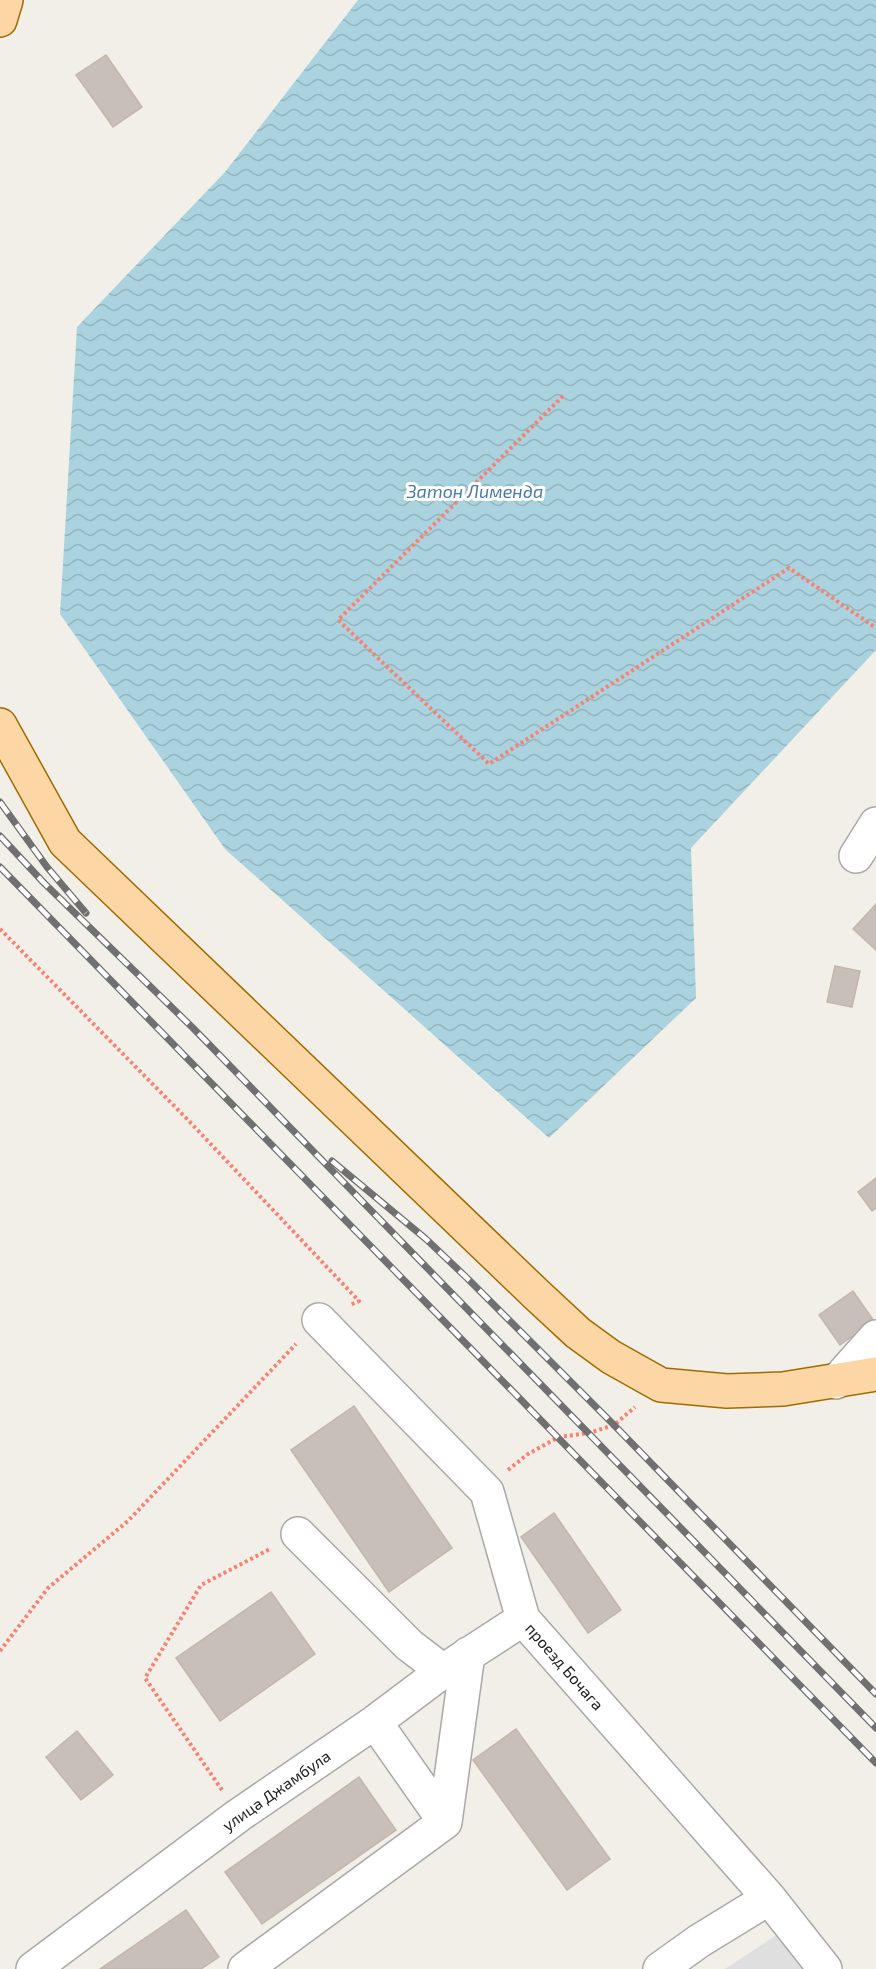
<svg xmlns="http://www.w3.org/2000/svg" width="876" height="1969" font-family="'Exo 2',sans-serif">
  <defs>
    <pattern id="water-waves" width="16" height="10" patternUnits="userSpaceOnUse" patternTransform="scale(1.5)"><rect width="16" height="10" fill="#aad3df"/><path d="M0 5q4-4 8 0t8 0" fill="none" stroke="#92b5bf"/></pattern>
  </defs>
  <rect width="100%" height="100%" fill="#f2efe9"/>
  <path fill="#e0dfdf" d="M778 1934 804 1969H725Z"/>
  <path fill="url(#water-waves)" d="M358 0H876V650L691 848 696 998 549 1138 225 849 60 614 77 327 225 172Z"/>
  <path fill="#c7bfb8" stroke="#c4b6ab" stroke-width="1.5" d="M106 55 142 107 113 127 76 75Z
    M876 904V950L853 929Z
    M835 966 860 971 852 1007 827 1002Z
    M876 1178V1208L872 1211 858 1192Z
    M853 1291 874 1321 840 1345 819 1315Z
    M354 1406 452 1548 389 1592 291 1450Z
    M554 1513 621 1610 588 1633 521 1537Z
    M271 1592 315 1654 220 1721 176 1658Z
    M516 1729 610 1859 567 1890 473 1760Z
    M77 1731 113 1775 81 1800 46 1757Z
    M359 1777 396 1830 262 1924 225 1872Z
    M186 1910 219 1957 201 1969H100Z"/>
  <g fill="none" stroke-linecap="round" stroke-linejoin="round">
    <g stroke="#a9a9a9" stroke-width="36">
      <path id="minor" d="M856 856 876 824
        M319 1320 487 1492 523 1619 769 1898 825 1969
        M836 1382 876 1337
        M298 1534 409 1645 443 1671
        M375 1722 445 1822 468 1654
        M33 1969 239 1815 375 1722 443 1671 523 1619
        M245 1969 445 1822
        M660 1969 699 1941 769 1898"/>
    </g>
    <g stroke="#a06b00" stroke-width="36">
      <path id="major" d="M0 20 6 0
        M0 725 65 842 536 1294 578 1333 611 1357 661 1385 727 1391 783 1389 876 1374"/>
    </g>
    <path stroke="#fa8072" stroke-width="4" stroke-dasharray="3 3" stroke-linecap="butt" d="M563 396 338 620 489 764 789 568 876 628
      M0 929 188 1120 359 1301 350 1305
      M508 1470 528 1454 559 1437 589 1433 614 1425 635 1407
      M0 1651 48 1588 128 1521 296 1344
      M222 1790 145 1678 201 1585 270 1549"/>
    <use href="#minor" stroke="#fff" stroke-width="33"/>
    <use href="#major" stroke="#fcd6a4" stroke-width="33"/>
    <g stroke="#707070" stroke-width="7">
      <path id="rail" d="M0 802 47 867 86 913
        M0 836 44 883 193 1028 876 1728
        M0 867 876 1763
        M332 1161 426 1239 467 1278 614 1425 876 1694"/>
    </g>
    <use href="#rail" stroke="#fff" stroke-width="4.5" stroke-dasharray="14" stroke-linecap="butt"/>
  </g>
  <g text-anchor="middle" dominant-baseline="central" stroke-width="6" stroke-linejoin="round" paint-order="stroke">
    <g font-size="16" fill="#222" stroke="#fff">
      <text transform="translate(565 1666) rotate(49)">проезд Бочага</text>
      <text transform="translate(276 1790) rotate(-35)">улица Джамбула</text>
    </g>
    <g font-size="18" font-style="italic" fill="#4a7aab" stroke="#fff">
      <text x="475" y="491">Затон Лименда</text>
    </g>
  </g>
</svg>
